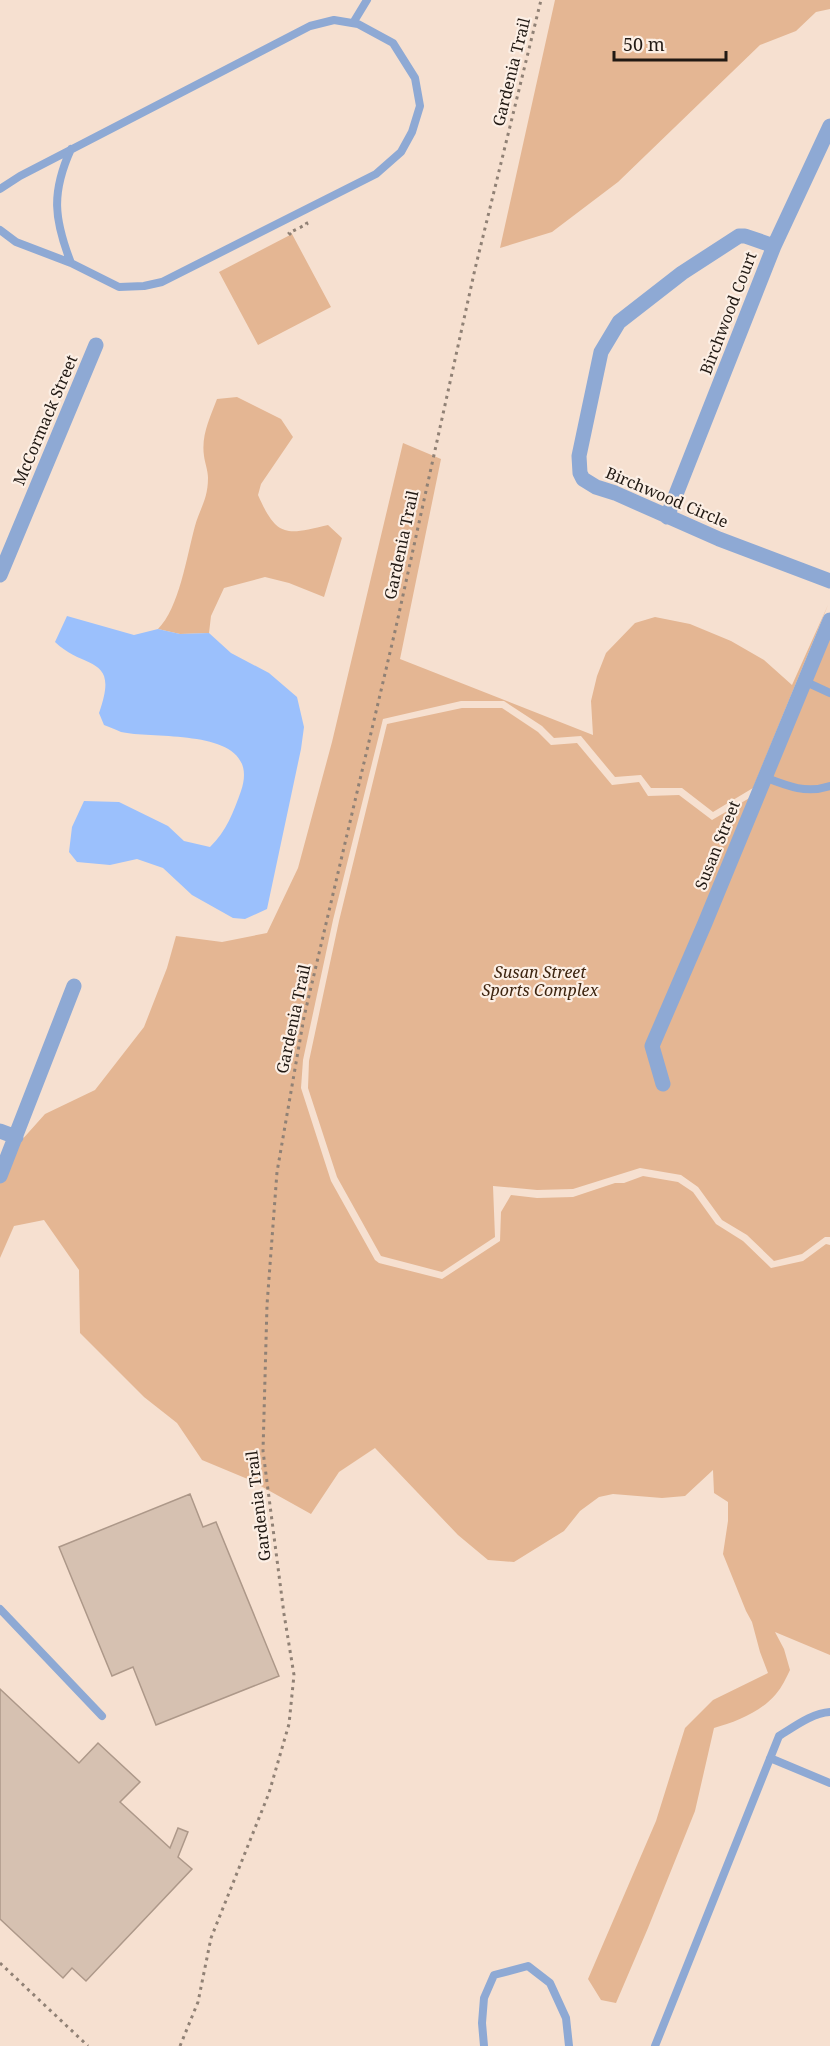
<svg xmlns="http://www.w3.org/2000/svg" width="830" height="2046" font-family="'Noto Serif',serif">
  <rect width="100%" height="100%" fill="#f6e0d0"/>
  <path fill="#e4b693" d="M555 0H830V9L816 12 796 31 760 45 618 182 552 232 500 248Z
    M292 234 331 307 258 345 219 272Z
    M237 397 281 419 293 437 261 484 258 495C277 538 286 535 328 525L342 538 324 597 289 583 265 577 224 588 211 616 209 633 180 634 158 629C179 609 187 555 195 526 200 508 208 499 208 478 208 471 205 463 204 456 201 435 210 418 217 399Z
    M403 443 441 459 400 659 593 735 591 701 597 676 606 653 635 623 655 617 690 624 731 641 764 660 792 685 828 605 753 788 713 812 682 788H651L641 775 615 777 581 736 554 738 542 726 504 701H461L383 719 333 920 303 1060 301 1088 331 1181 375 1260 379 1263 442 1279 500 1241 501 1212 511 1195 537 1198 573 1197 615 1183H624L643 1176 678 1182 693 1192 716 1224 743 1241 771 1268 803 1261 826 1244 830 1245V1655L775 1632 784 1649 790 1670C786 1678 782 1687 776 1694 761 1712 736 1722 714 1728L695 1811 648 1928 616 2003 601 2000 588 1979 656 1821 685 1728 713 1700 768 1673 760 1652 752 1622 746 1611 723 1554 728 1521V1502L714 1493 713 1470 685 1496 662 1498 613 1494 599 1497 580 1511 564 1531 514 1562 488 1560 458 1535 375 1448 339 1472 311 1514 250 1480 202 1460 177 1423 144 1397 80 1333 79 1270 44 1220 14 1226 0 1258V1176L20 1142 45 1114 95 1090 144 1027 167 968 176 936 222 942 267 933 298 868 332 742Z
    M830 619V1237H825L802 1254 774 1261 747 1235 722 1220 698 1187 681 1175 640 1168 573 1189 537 1190 493 1186 495 1237 442 1272 381 1256 337 1177 308 1088 309 1061 339 921 387 724 462 708H502L538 732 551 745 577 743 612 785 639 782 648 796 679 795 712 820 758 793Z"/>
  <path fill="#9bc0fc" d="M67 616 134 635 158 629 180 634 209 633 231 653 269 673 297 697 304 727 301 749 267 909 245 919 233 918 192 895 163 868 137 859 110 865 77 862 69 852 72 827 84 801 119 802 168 826 184 841 210 847C226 832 234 811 241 791 263 726 157 740 121 732 116 730 110 727 104 725L99 713C120 654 85 671 55 642Z"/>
  <path fill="#d6c1b1" stroke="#ad9889" stroke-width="1.5" d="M190 1494 203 1527 216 1522 279 1676 156 1725 133 1667 112 1676 59 1547Z
    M0 1689 79 1763 98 1743 140 1782 120 1802 170 1848 178 1828 188 1832 178 1857 192 1869 86 1981 72 1968 63 1978 0 1919Z"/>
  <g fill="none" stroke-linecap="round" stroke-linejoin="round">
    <path stroke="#908175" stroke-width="3" stroke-dasharray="3 4.5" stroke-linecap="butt" d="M291 235 289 233 307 224 306 222
      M0 1963 88 2046
      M180 2046 198 2002 211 1938 269 1793 289 1724 294 1675 284 1614 263 1451 267 1305 277 1172 304 1017 396 627 475 269 541 0"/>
    <path stroke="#8ea9d4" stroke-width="8" d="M353 23 367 0
      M0 189 20 176 310 26 334 20 358 24 393 43 415 78 420 106 412 132 401 152 376 174 162 282 144 286 119 287 71 263C54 219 51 193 71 149
      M0 230 16 242 71 263
      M804 681 830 693
      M764 777C787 786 806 794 830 786
      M0 1609 102 1716
      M770 1758 830 1783
      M484 2046 482 2023 484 1998 494 1975 528 1966 550 1983 566 2018 569 2046
      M655 2046 779 1736C794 1727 812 1713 830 1712"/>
    <path stroke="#8ea9d4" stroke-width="15" d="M774 246 745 236H739L682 273 619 322 601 352 579 456 580 473 583 479 596 487 615 493 719 539 830 581
      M667 517 774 246 830 126
      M0 575 96 345
      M663 1084 652 1046 705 923 830 620
      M0 1131 16 1137
      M0 1176 74 986"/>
  </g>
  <g text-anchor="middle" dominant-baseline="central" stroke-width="4.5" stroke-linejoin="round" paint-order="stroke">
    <g font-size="16" fill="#211913" stroke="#fcefe5">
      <text transform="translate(511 72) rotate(-76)">Gardenia Trail</text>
      <text transform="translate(728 313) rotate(-69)">Birchwood Court</text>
      <text transform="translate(45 420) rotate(-67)">McCormack Street</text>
      <text transform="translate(667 497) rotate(23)">Birchwood Circle</text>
      <text transform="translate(401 545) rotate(-78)">Gardenia Trail</text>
      <text transform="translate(717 845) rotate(-68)">Susan Street</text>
      <text transform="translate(293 1019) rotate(-78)">Gardenia Trail</text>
      <text transform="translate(258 1506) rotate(-97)">Gardenia Trail</text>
    </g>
    <g font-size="16" font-style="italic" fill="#3e2510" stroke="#fcefe5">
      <text x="540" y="972">Susan Street<tspan x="540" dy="18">Sports Complex</tspan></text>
    </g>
  </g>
  <path d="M614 51v9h112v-9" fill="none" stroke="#211913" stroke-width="3"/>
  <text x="623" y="51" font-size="18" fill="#211913" stroke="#fcefe5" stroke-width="4.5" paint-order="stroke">50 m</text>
</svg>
